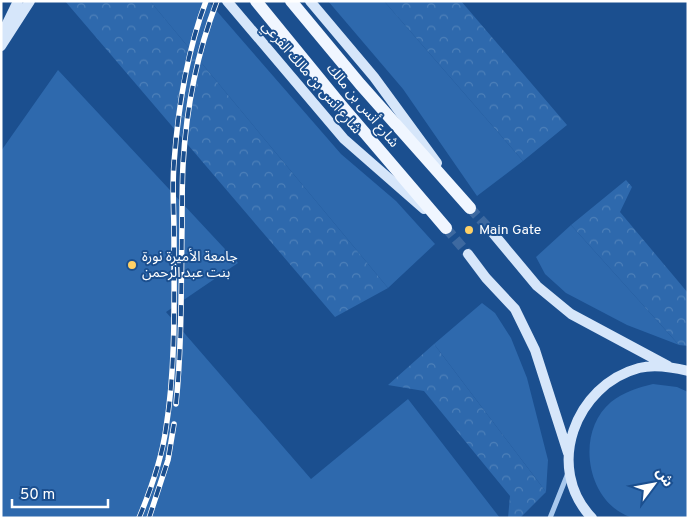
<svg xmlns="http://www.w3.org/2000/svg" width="689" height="519" font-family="Overpass,'Noto Sans Arabic',sans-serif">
  <defs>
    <pattern id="forest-crowns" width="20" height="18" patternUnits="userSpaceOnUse" patternTransform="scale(1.25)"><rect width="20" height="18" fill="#2e69ad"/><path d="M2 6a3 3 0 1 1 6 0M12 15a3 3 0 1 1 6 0" fill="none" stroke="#4d80b9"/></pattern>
  </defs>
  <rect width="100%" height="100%" fill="#1b4f8f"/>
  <path fill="#2e69ad" d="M150 1H208L341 154 396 201 435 244 388 288Z
    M328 1H384L523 161 477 196 403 89Z
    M58 70 238 263 166 312 311 479 408 399 500 518H1V151Z
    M571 225 679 345 627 325 566 293 545 274 536 257Z
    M482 303 495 313 511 338 527 378 548 460 546 492 434 344Z
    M653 384 677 387 688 392V516L684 518C673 518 639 519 630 517 586 501 575 432 611 402 624 392 637 388 653 384Z"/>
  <path fill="url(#forest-crowns)" d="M65 1H150L388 288 335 317Z
    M384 1H461L567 125 523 161Z
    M626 180 632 187 620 212 688 293V346L679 345 571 225Z
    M434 344 546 492 520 518H508L510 496 424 391 388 385Z"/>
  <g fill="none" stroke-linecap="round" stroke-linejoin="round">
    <path stroke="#3d69a0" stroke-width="10" stroke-dasharray="10 5" stroke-linecap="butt" d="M470 208 492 232
      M446 228 468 254"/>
    <path stroke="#a9c9ee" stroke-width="5" d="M550 518 568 473"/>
    <path stroke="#d6e6fa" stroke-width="10" d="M227 1 344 139 424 209
      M310 1 374 77 437 163
      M1 36 18 1
      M1 46 30 1
      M492 232 537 286 571 314 668 366
      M468 254 486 278 515 309 535 350 568 453
      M592 518C544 468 575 385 639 368 655 364 672 367 688 371"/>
    <path stroke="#f0f6ff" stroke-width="12" d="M256 1 341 105 446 228
      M291 1 360 84 470 208"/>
    <g stroke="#fff" stroke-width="5.5">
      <path id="rail" d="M176 404C182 345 181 285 182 226 182 205 182 185 183 165 186 110 197 53 217 1
        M139 518C151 489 162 458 166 428 176 365 174 299 174 235 174 212 172 187 174 163 178 108 186 54 206 1
        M149 518 168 460 174 424"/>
    </g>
    <use href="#rail" stroke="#1b4f8f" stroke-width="4" stroke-dasharray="11" stroke-linecap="butt"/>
  </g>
  <g fill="#ffd166" stroke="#1b4f8f" stroke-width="2">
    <circle cx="469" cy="230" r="5"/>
    <circle cx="132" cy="265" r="5"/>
  </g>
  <g text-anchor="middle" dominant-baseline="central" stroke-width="4" stroke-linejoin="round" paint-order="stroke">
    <g font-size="14" fill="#fff" stroke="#1b4f8f">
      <text transform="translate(311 78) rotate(49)">شارع انس بن مالك الفرعي</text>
      <text transform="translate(362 106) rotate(50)">شارع أنس بن مالك</text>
    </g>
    <g font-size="14" fill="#fff" stroke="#1b4f8f" text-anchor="start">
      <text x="479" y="230">Main Gate</text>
      <text x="142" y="257">جامعة الأميرة نورة<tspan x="142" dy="16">بنت عبد الرحمن</tspan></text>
    </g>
  </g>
  <rect width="689" height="519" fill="none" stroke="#ffffff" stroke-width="5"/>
  <g transform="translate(654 484) rotate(58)" stroke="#1b4f8f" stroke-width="4" paint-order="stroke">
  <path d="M0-4L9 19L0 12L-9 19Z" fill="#ffffff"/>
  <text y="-8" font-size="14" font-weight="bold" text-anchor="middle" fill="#ffffff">ش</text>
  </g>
  <path d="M12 499v8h96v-8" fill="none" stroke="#ffffff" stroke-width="2.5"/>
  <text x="20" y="499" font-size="15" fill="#ffffff" stroke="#1b4f8f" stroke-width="4" paint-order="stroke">50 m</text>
</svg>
